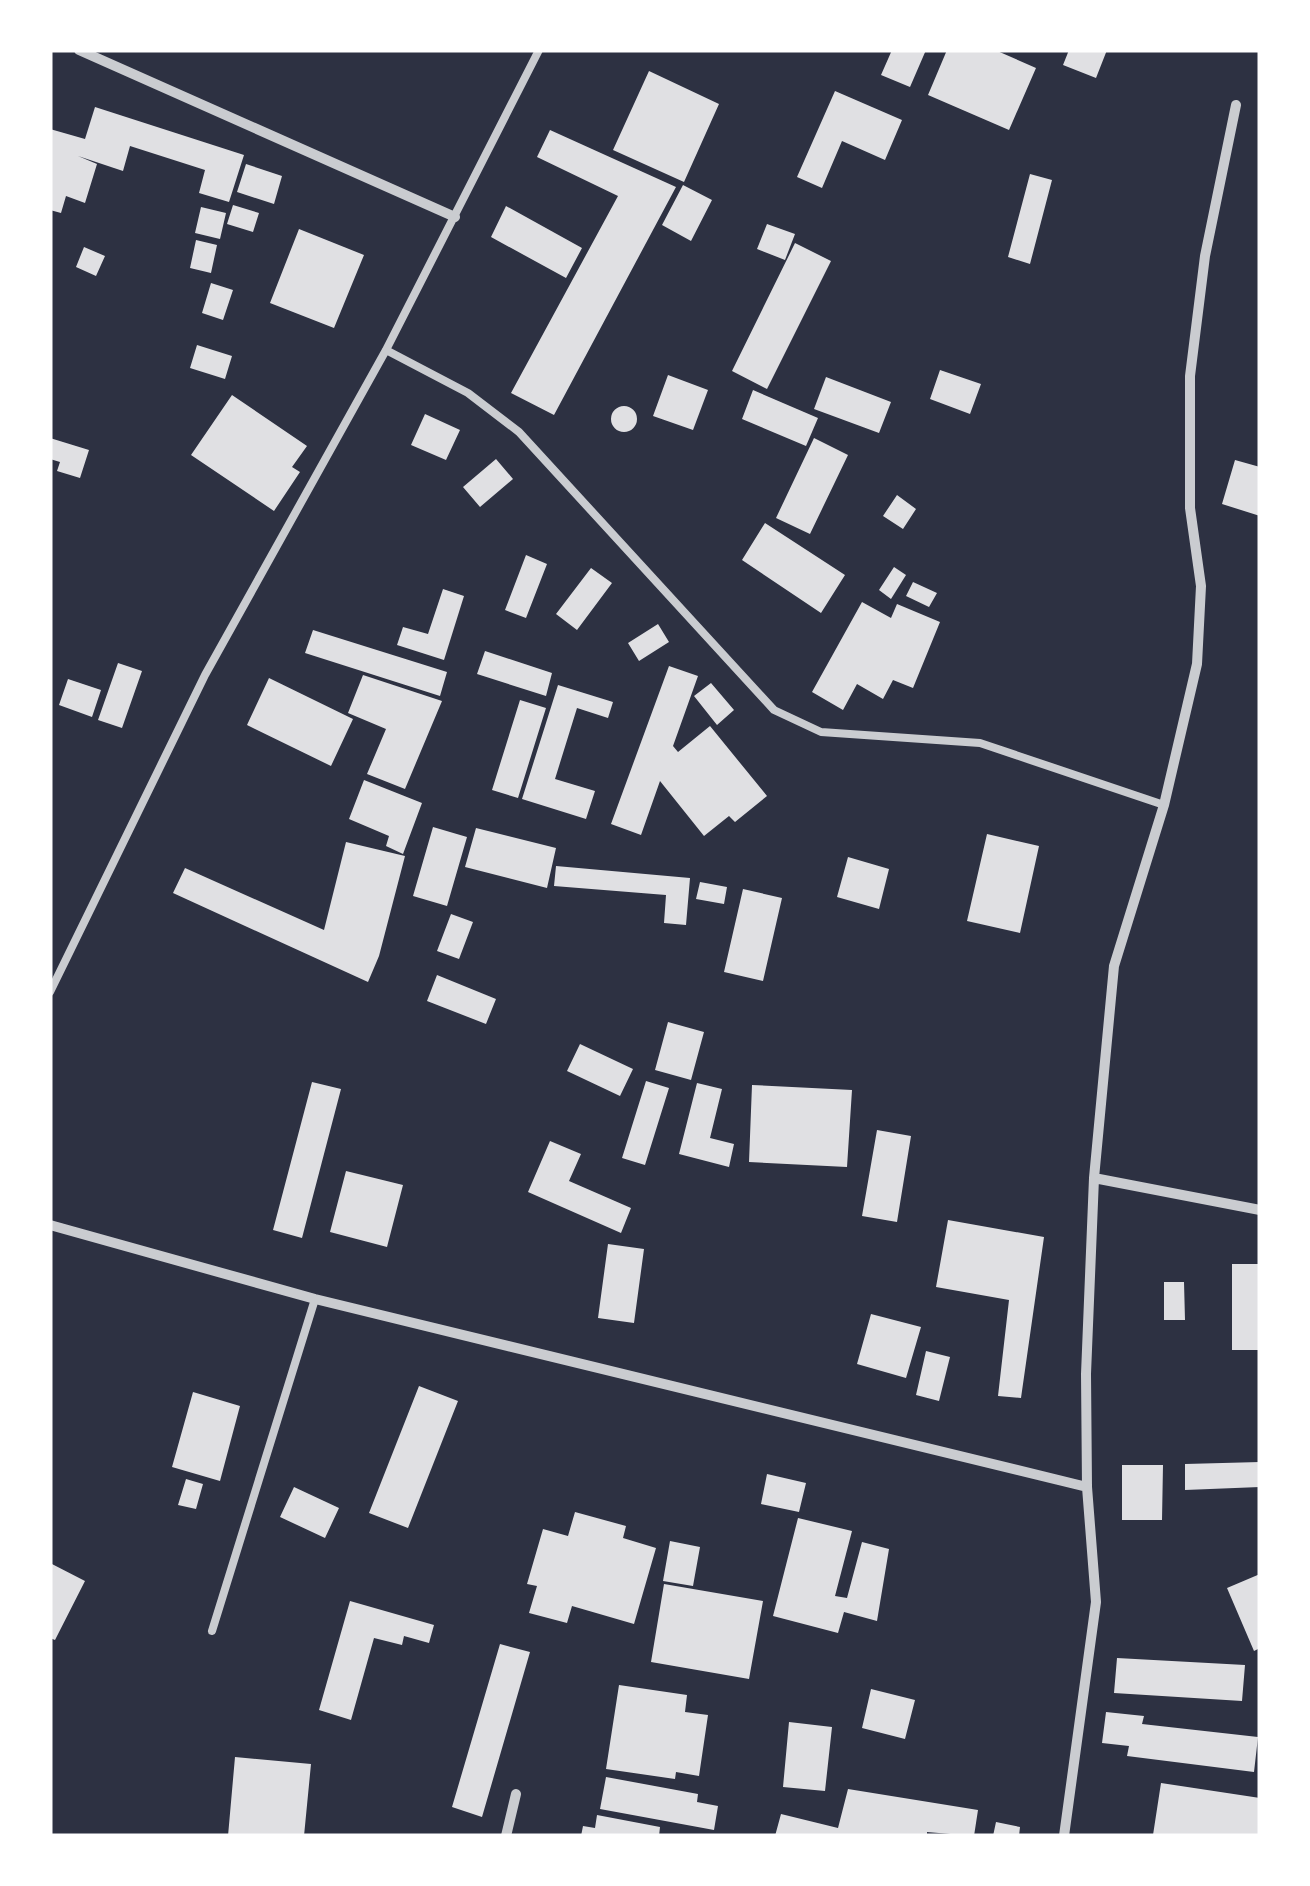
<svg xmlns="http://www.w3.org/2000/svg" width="1310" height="1886" font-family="Bitter,serif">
  <rect width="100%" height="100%" fill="#2d3142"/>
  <path fill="#e0e0e3" d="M892 50H926L910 87 881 75Z
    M947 50H995L1036 68 1009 130 928 95Z
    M1069 50H1107L1096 78 1063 65Z
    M649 71 719 104 684 182 613 150Z
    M835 91 902 120 885 160 842 141 822 188 797 177Z
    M95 107 244 155 229 202 199 193 205 170 130 146 123 171 78 156 97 164 85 203 66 196 61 213 50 210V129L85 139Z
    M550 130 676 187 554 415 511 393 618 196 537 157Z
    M246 164 282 176 274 204 237 192Z
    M1030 174 1052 180 1030 264 1008 257Z
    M683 185 712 200 691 241 662 225Z
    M233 205 259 213 253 232 227 224Z
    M506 206 582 248 566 278 491 237Z
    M201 207 226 213 220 239 195 233Z
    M767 224 795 234 785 260 757 249Z
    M299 229 364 255 334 328 270 303Z
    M196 240 217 245 211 273 190 268Z
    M795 243 831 261 767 389 732 371Z
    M84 247 105 256 96 276 76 267Z
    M211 283 233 290 223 320 202 313Z
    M197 345 232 356 225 379 190 368Z
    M940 370 981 384 970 414 930 399Z
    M668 375 708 390 693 430 653 416Z
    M826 377 891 402 879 433 814 409Z
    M753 390 818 418 806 446 742 419Z
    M232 395 307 446 292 467 300 472 274 511 191 455Z
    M611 419a13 13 0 1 1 26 0a13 13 0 1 1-26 0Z
    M425 414 460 430 446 460 411 445Z
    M50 438 89 450 80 478 57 471 60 462 50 459Z
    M814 438 848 455 810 534 776 518Z
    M496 459 513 479 480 507 463 487Z
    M1235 460 1260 467V516L1222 504Z
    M897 495 916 509 903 529 883 516Z
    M765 523 845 575 821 613 742 560Z
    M526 555 547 564 526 618 505 610Z
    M894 567 906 575 891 599 879 590Z
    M591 568 612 583 577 630 556 614Z
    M913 582 937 593 929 607 906 596Z
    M443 589 464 596 444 660 397 645 403 627 428 634Z
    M862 602 891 618 897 604 940 622 913 688 893 680 883 699 857 684 843 710 812 692Z
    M658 624 669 642 639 661 628 643Z
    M313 630 447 672 440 696 305 653Z
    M485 651 552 673 546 696 477 674Z
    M118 663 142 671 122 728 98 720Z
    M669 666 698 676 673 746 678 752 710 726 767 796 735 822 729 816 704 836 660 781 641 835 611 824Z
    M363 675 442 701 405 789 367 774 386 729 348 713Z
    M269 678 353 719 331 766 247 725Z
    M68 679 101 690 92 717 59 705Z
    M711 683 734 710 717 725 694 696Z
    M558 685 613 702 608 718 577 708 555 779 595 791 586 819 522 799Z
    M520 700 546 708 518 798 492 790Z
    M364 780 422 803 403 854 386 846 389 836 349 819Z
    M433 827 467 837 447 906 413 896Z
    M476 828 556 848 547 888 465 867Z
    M987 834 1039 846 1020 933 967 921Z
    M346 842 405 856 379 956 368 982 173 893 185 868 324 930Z
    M848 857 889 869 879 909 837 897Z
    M556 866 690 878 686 925 664 923 666 895 554 886Z
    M700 882 727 887 724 904 696 899Z
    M743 889 782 898 763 981 724 972Z
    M451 914 473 922 459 959 437 951Z
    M437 975 496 999 486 1024 427 1001Z
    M668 1022 704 1032 691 1080 655 1070Z
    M580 1044 633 1069 620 1096 567 1071Z
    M646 1081 669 1088 645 1165 622 1158Z
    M312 1082 341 1089 302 1238 273 1230Z
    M697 1083 722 1089 710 1138 734 1144 729 1167 679 1154Z
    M752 1085 852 1090 847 1167 749 1162Z
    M877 1130 911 1136 897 1222 862 1216Z
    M550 1141 581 1154 569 1181 631 1208 621 1233 528 1192Z
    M346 1171 403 1185 387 1247 330 1232Z
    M948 1220 1044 1237 1021 1398 998 1396 1009 1300 936 1287Z
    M608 1244 644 1249 634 1323 598 1318Z
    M1232 1264H1260V1350H1232Z
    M1164 1282H1184L1185 1320H1164Z
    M871 1314 921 1327 906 1378 857 1364Z
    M926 1351 950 1357 939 1401 916 1395Z
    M419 1386 458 1401 408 1528 369 1513Z
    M193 1392 240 1406 220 1481 172 1467Z
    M1260 1462V1487L1185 1490V1464Z
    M1122 1465H1163L1162 1520H1122Z
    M767 1474 806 1483 799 1512 761 1504Z
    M186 1479 203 1484 196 1509 178 1505Z
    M294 1487 339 1508 325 1538 280 1517Z
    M575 1512 626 1526 623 1538 656 1548 634 1624 572 1606 567 1623 529 1613 537 1586 527 1584 543 1529 568 1536Z
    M798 1518 852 1531 835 1596 847 1598 862 1542 889 1549 877 1621 844 1612 838 1633 773 1616Z
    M670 1541 700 1547 693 1586 663 1581Z
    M50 1563 85 1581 55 1640 50 1638Z
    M1260 1574V1648L1254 1651 1227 1588Z
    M664 1584 763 1601 749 1679 651 1662Z
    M350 1601 434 1625 429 1643 404 1636 402 1645 374 1638 351 1720 319 1710Z
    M500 1644 530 1652 482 1817 452 1807Z
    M1117 1658 1245 1665 1242 1701 1114 1693Z
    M619 1685 687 1695 685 1712 708 1715 699 1776 676 1772 675 1779 606 1769Z
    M871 1689 915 1700 905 1739 862 1728Z
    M1106 1712 1144 1716 1142 1724 1258 1737 1254 1772 1127 1756 1129 1746 1102 1743Z
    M789 1722 832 1727 825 1791 783 1787Z
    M235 1757 311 1764 304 1836H228Z
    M606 1777 698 1794 697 1802 718 1806 714 1830 600 1809Z
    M1161 1783 1260 1798V1836L1153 1835Z
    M848 1789 978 1810 974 1836 927 1832V1836H775L781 1814 838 1828Z
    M597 1815 660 1827 659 1836H581L583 1826 595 1828Z
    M996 1822 1020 1827 1019 1836H993Z"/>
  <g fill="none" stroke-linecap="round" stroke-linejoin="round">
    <path stroke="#caccd0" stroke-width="8" d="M386 350 468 393 519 432 774 710 821 732 980 743 1164 805
      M50 992 205 675 386 350 539 50
      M212 1631 315 1299"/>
    <path stroke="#caccd0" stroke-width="10" d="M79 50 455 217
      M1094 1178 1260 1210
      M50 1225 315 1299 1087 1487
      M506 1836 516 1794
      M1064 1836 1096 1602 1087 1487 1086 1374 1094 1178 1114 966 1164 805 1197 664 1201 586 1190 508V376L1205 256 1236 105"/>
  </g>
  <rect width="1310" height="1886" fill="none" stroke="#ffffff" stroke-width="105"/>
</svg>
